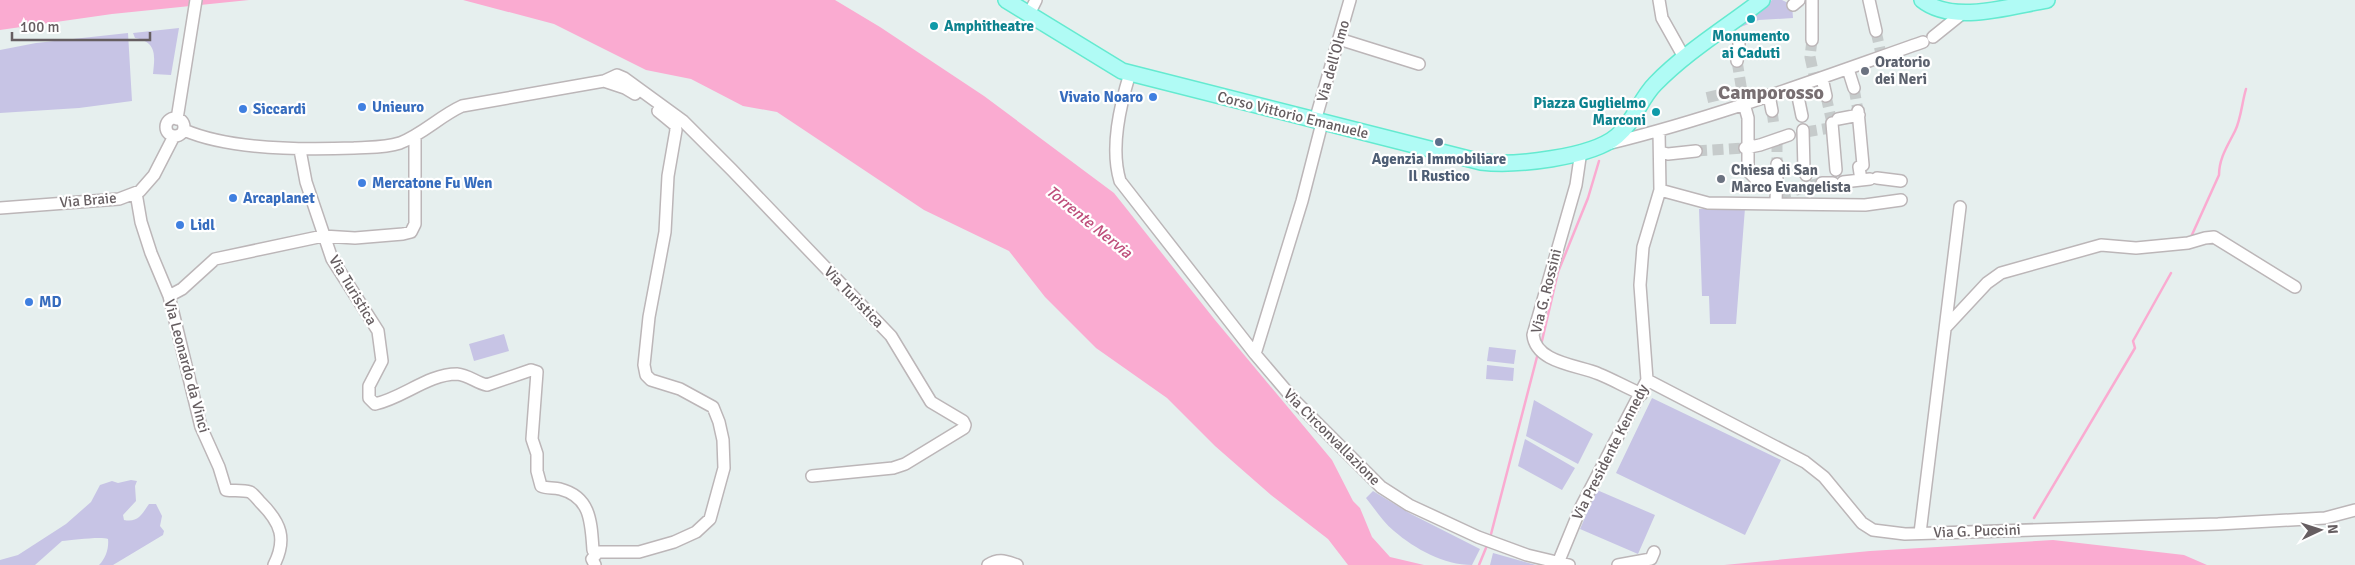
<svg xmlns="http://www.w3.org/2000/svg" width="2355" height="565" font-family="Signika,sans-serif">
  <rect width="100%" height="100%" fill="#e6efee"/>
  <path fill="#c7c4e5" d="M1772 0H1782L1792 5 1793 18 1759 20 1738 28 1736 25Z
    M179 28 171 75 153 74C155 55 157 42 135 38L133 33Z
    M128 33 132 101 79 108 0 113V50L36 43Z
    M1745 208 1736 324H1710L1709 296H1702L1699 209Z
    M504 334 509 351 474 361 469 344Z
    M1489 347 1516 350 1514 364 1487 361Z
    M1487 365 1514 368 1513 381 1486 379Z
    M1652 398 1781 460 1745 535 1616 473Z
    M1534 400 1593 434 1578 464 1526 436Z
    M1525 439 1575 468 1562 490 1518 466Z
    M131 480 137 481 135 486 136 501 123 515 124 520C138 523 142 514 149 504H156L162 516 160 526 164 531 163 535 113 565H99C106 558 109 548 108 539 102 536 72 540 62 541L35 565H0V560L18 555 66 524 91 502 100 485 112 481 118 483Z
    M1597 490 1655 515 1638 554 1580 529Z
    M1373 491 1411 514 1480 549 1472 565C1444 565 1415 549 1394 531 1383 522 1375 509 1366 498Z
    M1493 553 1536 565H1490Z"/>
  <path fill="#faabd1" d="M0 0H249L112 14 0 30Z
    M463 0H835L880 27 984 96 1114 193 1215 320 1332 460 1353 501 1360 508 1372 537 1390 557 1424 565H1348L1328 539 1271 495 1215 446 1167 398 1096 348 1045 297 1009 251 924 210 777 112 743 106 691 79 646 70 554 24Z
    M2053 540 2184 555 2207 565H1724L1870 551Z"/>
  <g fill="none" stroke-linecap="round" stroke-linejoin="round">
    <path stroke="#faabd1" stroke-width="2.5" d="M2191 237 2219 175C2219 158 2228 145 2235 131 2241 119 2242 102 2246 89
      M1541 345 1558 272 1588 198 1599 161
      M2034 518 2135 348 2133 341 2171 273
      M1490 538 1538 353
      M1479 565 1488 543"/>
    <path stroke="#c6cbcb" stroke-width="11" stroke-dasharray="11 5.5" stroke-linecap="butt" d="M1876 31 1881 54
      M1812 40 1810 57 1815 80
      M1737 61 1744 104
      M1854 88 1858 111
      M1711 91 1716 112
      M1826 96 1832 123
      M1772 111 1774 126
      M1806 132 1830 128
      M1777 141V164
      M1696 151 1745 148
      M1779 193C1795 193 1806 185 1822 183"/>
    <g stroke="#bcb6b8" stroke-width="14">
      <path id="minor" d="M1659 0 1662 18 1685 59
        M1812 0V40
        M1869 0 1876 31
        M1793 5 1799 0
        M1029 14 1036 0
        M1933 37 1964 12
        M1339 39 1419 64
        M1737 61 1739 44
        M1848 69 1854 88
        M1130 73C1120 106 1110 148 1120 181L1255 354 1295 401 1381 487 1409 505 1478 537 1527 555 1569 565
        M1822 78 1826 96
        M604 81 625 88 635 94
        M1796 87 1802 116
        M1769 95 1772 111
        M1744 104 1748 118V171L1756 179 1777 178
        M1858 111 1863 165 1859 167 1861 180
        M166 127a9 9 0 1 1 18 0a9 9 0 1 1-18 0Z
        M177 119 196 0
        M1838 119 1859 115
        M1315 121 1350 0
        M1832 123 1836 170
        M184 130C230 150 304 150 354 148 369 147 385 148 400 143 423 134 440 116 462 106L604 81 617 75 624 78 683 121 732 170 891 336 931 402 963 421 965 425 964 428 905 464 893 468 812 476
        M1803 130 1804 170 1806 175
        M1611 143C1717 117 1820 78 1923 42
        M1745 148 1760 145 1789 135
        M300 150 306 182 332 259 378 331 382 361 369 386V398L375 404C403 398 428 374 457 374 469 375 476 383 487 385L531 370 537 372 532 439 537 454V471L541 486C547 489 554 487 560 489 591 497 591 522 593 550
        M1581 151 1576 185 1533 335C1536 363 1578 365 1599 374 1614 380 1627 388 1642 394
        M1660 152 1668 154 1696 151
        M1877 178 1901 181
        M1843 182 1870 179
        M1822 183H1833
        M1660 190 1708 203 1865 205 1901 200
        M136 193 141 222 151 253 169 296 201 427 219 467 226 490C233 491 243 490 250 492 254 494 258 500 261 503 281 523 287 539 274 565
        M1776 203 1777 164
        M0 208 119 199 140 191 154 175 174 136
        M169 296 182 289 215 259 323 236 355 238 403 234 411 232 415 224V136
        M1946 327 1987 283 2001 273 2101 245 2136 248 2188 243 2205 238 2214 237 2295 287
        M1255 354 1302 201 1322 123
        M1647 380 1805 462 1824 477 1862 523 1873 530 1905 534 2218 524 2325 518 2355 510
        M1920 533 1960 207
        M1558 563 1581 507 1647 380 1640 285 1643 247 1660 190 1659 131
        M595 565 592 559 598 552H639L674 542 696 532 710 519 724 468 723 440 719 422 713 407 680 389 651 380 646 375 644 365 649 317 665 232 668 176 676 130 675 125 658 111
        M988 565C999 558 1005 561 1017 565
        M1618 565 1651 559 1654 552"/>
    </g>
    <g stroke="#64ead0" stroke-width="18">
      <path id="major" d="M1006 0 1122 71 1481 162C1514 166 1591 158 1617 136 1634 122 1640 99 1655 84 1686 52 1727 27 1762 0
        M1922 0C1953 25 2011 6 2047 0"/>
    </g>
    <use href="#minor" stroke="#fff" stroke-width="11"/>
    <use href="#major" stroke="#b0fbf5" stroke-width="15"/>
  </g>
  <g fill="#0f9aa8" stroke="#fff" stroke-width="2">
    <circle cx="1751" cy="19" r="5"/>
    <circle cx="934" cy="26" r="5"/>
    <circle cx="1656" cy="112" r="5"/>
  </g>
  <g fill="#6b7280" stroke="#fff" stroke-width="2">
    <circle cx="1865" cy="71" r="5"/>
    <circle cx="1721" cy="179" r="5"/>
  </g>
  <g fill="#3f7fe0" stroke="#fff" stroke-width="2">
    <circle cx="1153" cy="97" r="5"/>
    <circle cx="362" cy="107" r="5"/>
    <circle cx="243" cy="109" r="5"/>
    <circle cx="362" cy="183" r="5"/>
    <circle cx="233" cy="198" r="5"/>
    <circle cx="180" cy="225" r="5"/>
    <circle cx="29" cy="302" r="5"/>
  </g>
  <circle fill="#5c6f8a" stroke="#fff" stroke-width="2" cx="1439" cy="142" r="5"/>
  <g text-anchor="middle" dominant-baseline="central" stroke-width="4.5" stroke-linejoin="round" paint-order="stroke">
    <g font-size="15" font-weight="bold" fill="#0d838f" stroke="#fff" text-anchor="start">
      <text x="944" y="26">Amphitheatre</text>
      <text x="1751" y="36" text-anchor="middle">Monumento<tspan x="1751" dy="17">ai Caduti</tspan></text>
      <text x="1646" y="103" text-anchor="end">Piazza Guglielmo<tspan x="1646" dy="17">Marconi</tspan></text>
    </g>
    <g font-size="15" fill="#665e61" stroke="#fff">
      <text transform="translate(1333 61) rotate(-74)">Via dell'Olmo</text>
      <text transform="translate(1293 115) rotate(14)">Corso Vittorio Emanuele</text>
      <text transform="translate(88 200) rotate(-5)">Via Braie</text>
      <text transform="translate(353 290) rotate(59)">Via Turistica</text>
      <text transform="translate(1546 291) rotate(-76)">Via G. Rossini</text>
      <text transform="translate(854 297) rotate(46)">Via Turistica</text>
      <text transform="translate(187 366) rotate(75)">Via Leonardo da Vinci</text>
      <text transform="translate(1332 437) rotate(45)">Via Circonvallazione</text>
      <text transform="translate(1610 452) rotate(-63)">Via Presidente Kennedy</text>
      <text transform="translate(1977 531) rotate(-2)">Via G. Puccini</text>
    </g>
    <g font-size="15" font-weight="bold" fill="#5b616d" stroke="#fff" text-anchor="start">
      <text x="1875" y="62">Oratorio<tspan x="1875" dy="17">dei Neri</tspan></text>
      <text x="1731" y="170">Chiesa di San<tspan x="1731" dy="17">Marco Evangelista</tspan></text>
    </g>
    <g font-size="15" font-weight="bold" fill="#366cbe" stroke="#fff" text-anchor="start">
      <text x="1143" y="97" text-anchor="end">Vivaio Noaro</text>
      <text x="372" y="107">Unieuro</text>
      <text x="253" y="109">Siccardi</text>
      <text x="372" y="183">Mercatone Fu Wen</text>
      <text x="243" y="198">Arcaplanet</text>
      <text x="190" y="225">Lidl</text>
      <text x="39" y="302">MD</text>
    </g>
    <g font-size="15" font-weight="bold" fill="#4e5e75" stroke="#fff">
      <text x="1439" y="159">Agenzia Immobiliare<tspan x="1439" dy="17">Il Rustico</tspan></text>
    </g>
    <g font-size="16" font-style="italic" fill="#be4e7b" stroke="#fff">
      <text transform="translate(1089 222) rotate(39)">Torrente Nervia</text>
    </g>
    <g font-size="20" font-weight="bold" fill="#786f72" stroke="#fff">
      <text x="1771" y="92">Camporosso</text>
    </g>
  </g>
  <g transform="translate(2320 530) rotate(86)" stroke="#ffffff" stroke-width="4" paint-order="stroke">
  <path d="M0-4L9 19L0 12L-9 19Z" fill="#665e61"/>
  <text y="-8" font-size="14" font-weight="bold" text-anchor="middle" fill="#665e61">N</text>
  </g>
  <path d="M12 32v8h138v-8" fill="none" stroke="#665e61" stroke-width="2.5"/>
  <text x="20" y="32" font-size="15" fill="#665e61" stroke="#ffffff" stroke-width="4" paint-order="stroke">100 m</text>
</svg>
